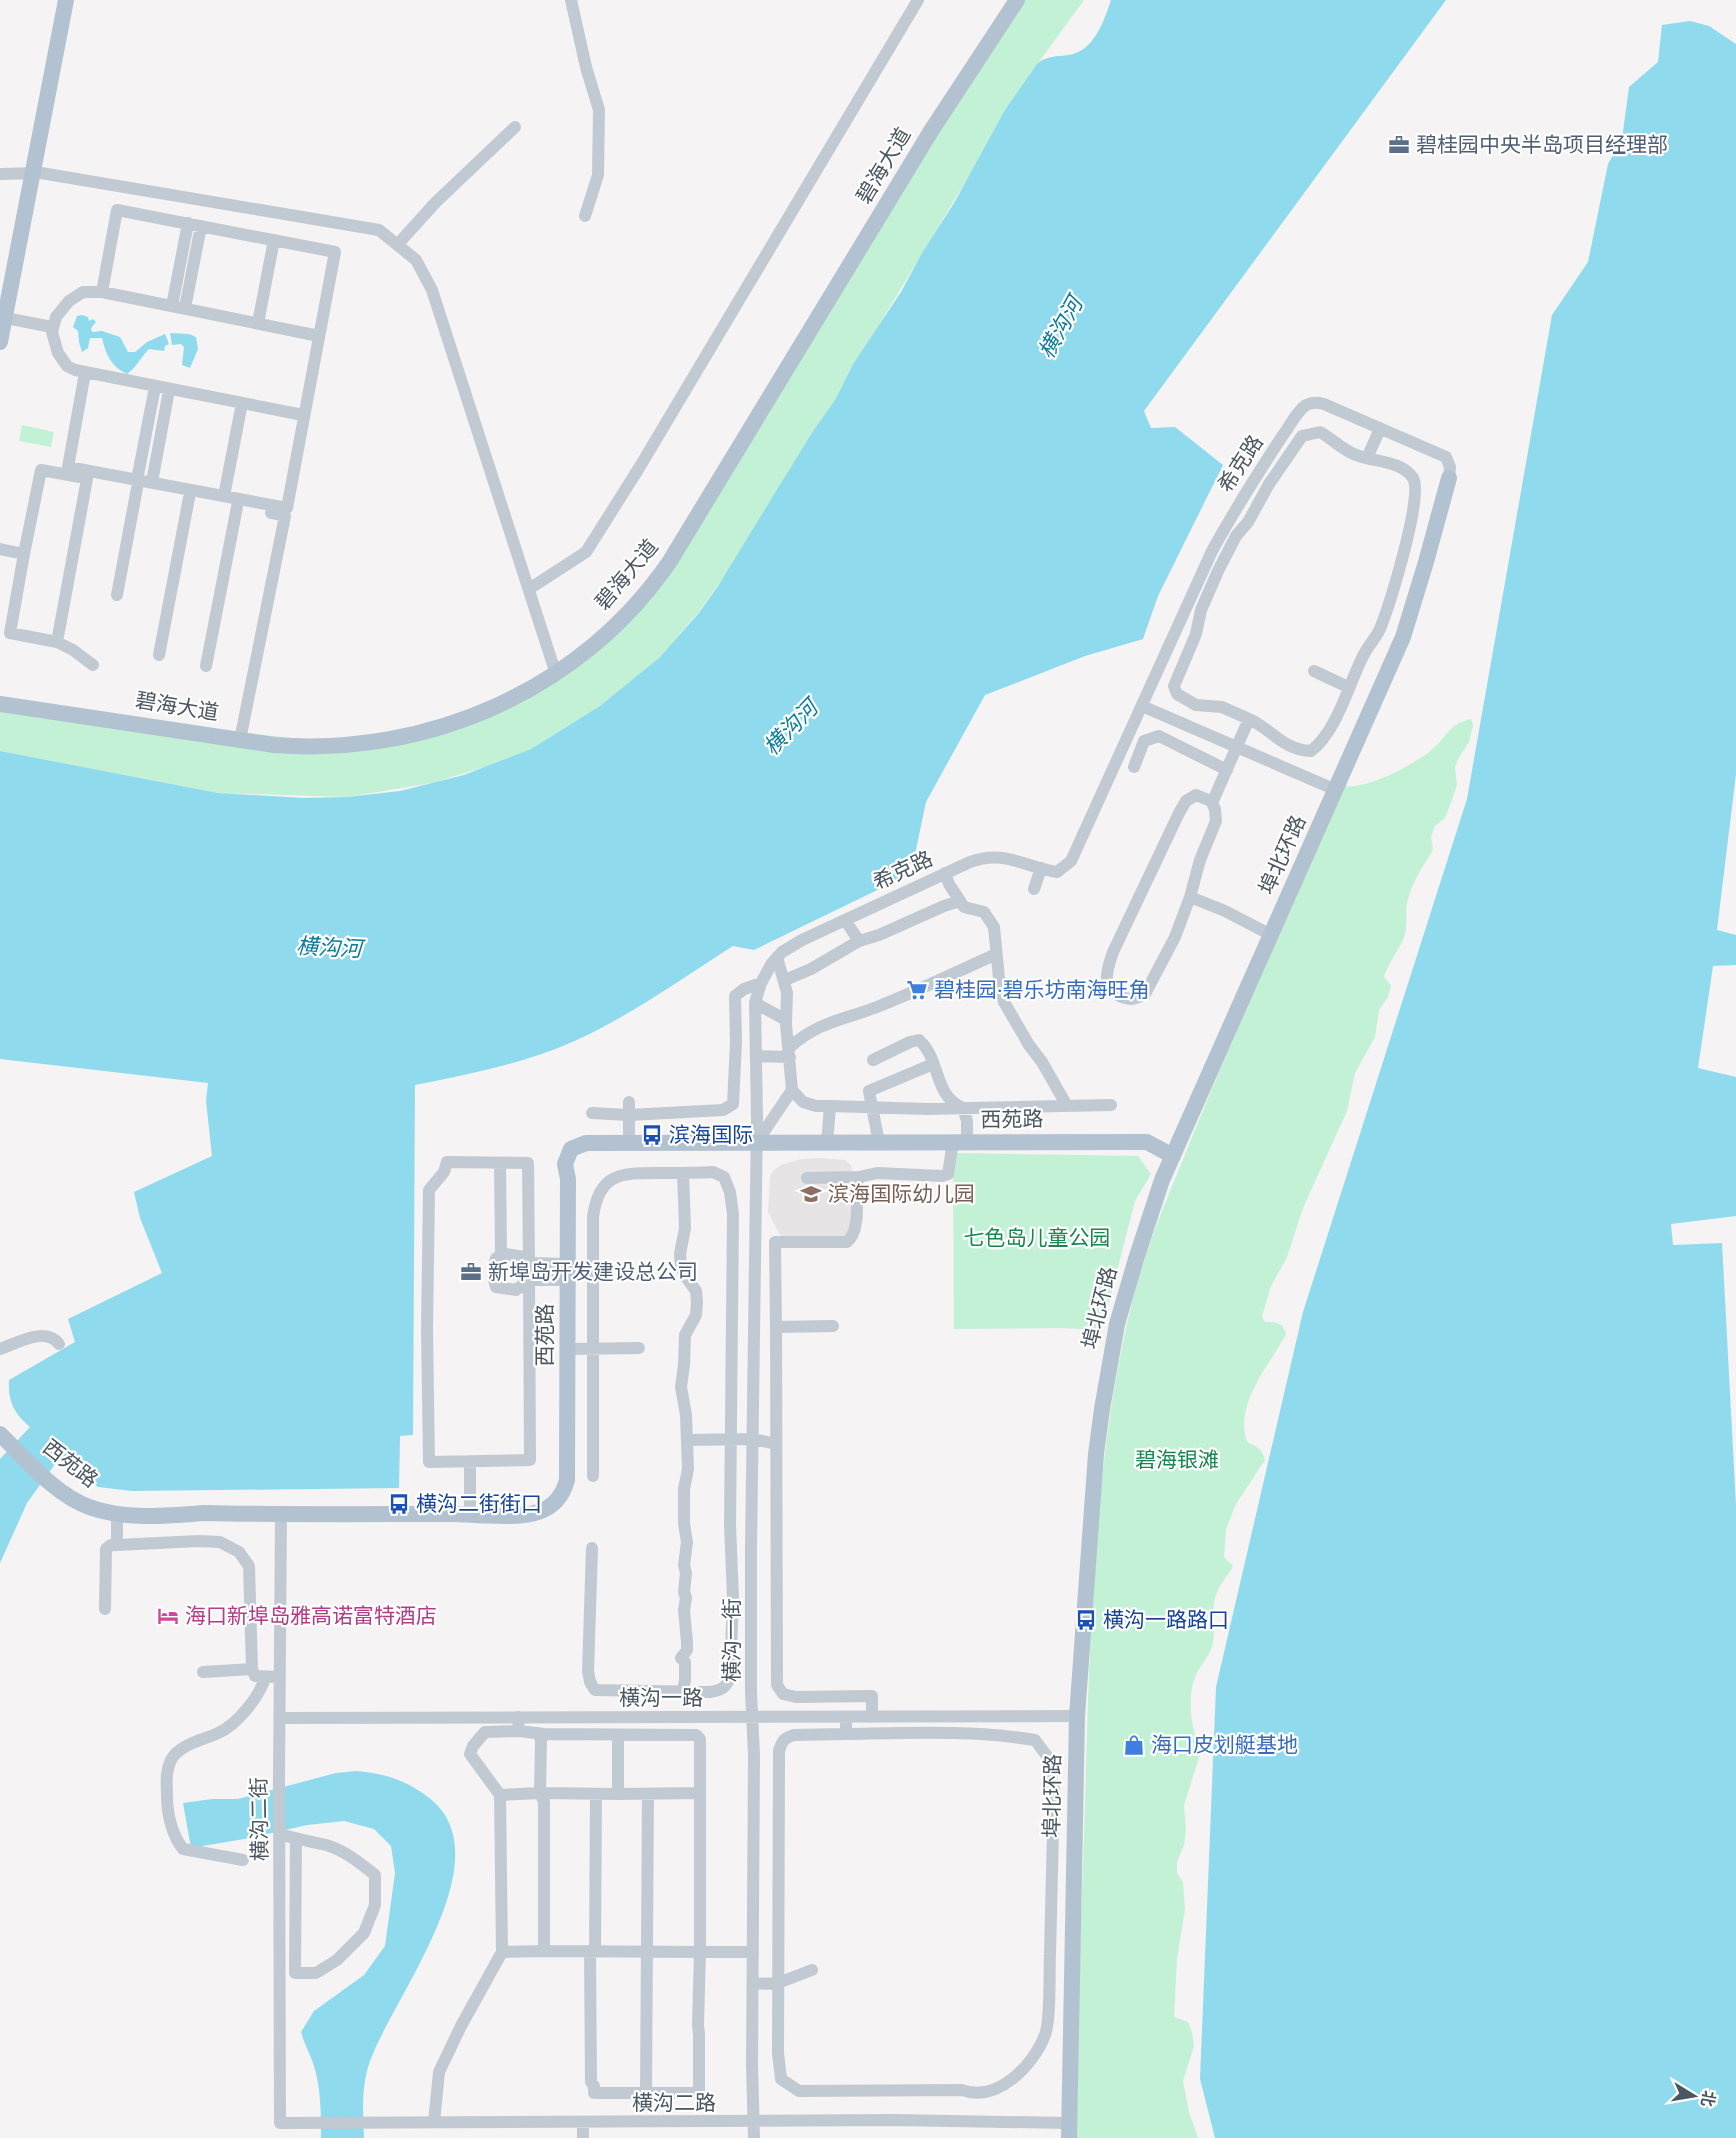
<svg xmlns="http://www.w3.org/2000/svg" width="1736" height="2138" font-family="'Varela Round','Noto Sans SC',sans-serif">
  <rect width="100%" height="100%" fill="#f5f3f3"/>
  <path fill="#e6e4e5" d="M819 1158 845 1160 851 1165 853 1173V1227L847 1237H789L780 1235 768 1212 770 1176 774 1170 781 1165 801 1159Z"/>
  <path fill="#c3f1d5" d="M1020 0H1084L1033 70 877 328 853 364 835 400 813 431 736 560 697 614 659 658 630 683 600 706 531 749 498 763 432 783 347 797 218 793 0 751V705L352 745 453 724 581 656 670 561Z
    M22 425 54 432 51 447 19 441Z
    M1471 719 1473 725 1469 742 1459 757 1455 767 1457 785 1452 800 1445 818 1435 826 1431 837 1433 850C1423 866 1413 881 1408 899 1404 912 1409 927 1403 940 1397 953 1388 963 1384 977L1391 985 1388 997 1379 1010 1375 1037 1355 1073 1347 1111 1303 1208 1287 1257 1271 1286 1262 1316 1265 1322H1273L1282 1325 1286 1334C1269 1366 1234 1404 1247 1442 1257 1446 1262 1449 1265 1460L1236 1504 1226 1529 1224 1557 1233 1566C1227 1577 1218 1586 1215 1598 1211 1614 1217 1635 1211 1649 1207 1659 1199 1667 1195 1677 1187 1698 1190 1730 1202 1748L1184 1805 1186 1830 1184 1845 1177 1862V1873L1183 1882 1185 1909 1177 1959 1174 2017 1188 2022 1192 2032 1194 2046 1183 2081 1189 2112 1198 2138H1077C1076 2014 1083 1890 1086 1766 1091 1610 1095 1451 1133 1298 1146 1246 1168 1197 1188 1147 1237 1025 1294 907 1344 786 1367 790 1418 763 1435 747 1449 733 1450 724 1471 719Z
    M953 1153 1138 1156 1151 1174 1135 1201 1100 1337 1081 1329 1060 1328 954 1329Z"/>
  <path fill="#90daee" d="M1111 0H1446L1144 411 1151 428 1175 427 1223 465 1158 596 1143 639 1085 656 985 695 926 802 914 859 898 880 754 950 733 946C676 982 621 1023 558 1048 512 1066 463 1075 415 1085L413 1435 400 1436 399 1488 132 1491 98 1487 64 1465 55 1464 27 1503 0 1563V1459L30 1427C14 1413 8 1402 9 1380L75 1342 68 1319 162 1273 140 1218 134 1192 212 1156 206 1101 208 1083 0 1059V751L218 793 303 798 347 797 400 791 464 775 531 749 600 706 659 658 698 614 718 586 813 431 835 400 853 364 901 292 922 253 954 203 1005 110 1037 64C1047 55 1057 57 1069 55 1094 51 1104 21 1111 0Z
    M1690 21 1709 26 1736 44V774L1717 930 1736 935V965L1713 966 1698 1068 1736 1077V1216L1671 1224 1673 1245 1722 1243 1736 1505V2138H1215L1200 2079 1216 1687 1303 1312 1467 799 1552 315 1588 262 1608 164 1622 139 1629 87 1658 62 1662 25Z
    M82 315 88 317 89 321 93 319 96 322 91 328 92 332 102 331 120 337 128 352H135L147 342 165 334 169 344 165 346 164 351 149 349C140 358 137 367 127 374 111 366 106 355 102 338H90L88 348 82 352 79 342 78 331 73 327 77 316Z
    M170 333 189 334 196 337 198 349 190 368 182 365 184 347 181 344 172 345Z
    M356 1771C383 1773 406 1780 428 1797 506 1855 394 1996 370 2061 361 2086 363 2112 364 2138H321C321 2113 321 2086 313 2063 309 2052 304 2043 301 2032L314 2011 364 1975 385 1946 395 1873 391 1846 374 1829 344 1821 307 1825 250 1838 191 1848 183 1803 212 1799H238L336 1773Z"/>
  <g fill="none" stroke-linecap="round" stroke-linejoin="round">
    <path stroke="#c1cad2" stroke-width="12" d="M571 0 586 67 599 110 598 175 585 216
      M0 174 41 173 379 230 416 260 432 290 554 668
      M398 244 435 203 515 127
      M172 306 188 223
      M185 308 201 226
      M0 317 52 327
      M258 323 274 240
      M85 373 68 467 287 508 335 252 117 210 102 292
      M303 415 75 370 67 366 58 353 52 332 56 317 69 301 83 292H102L319 336
      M1367 458 1380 429
      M137 480 155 387
      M152 482 169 390
      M224 496 242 403
      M0 549 24 554 10 633 57 642 73 650 93 665
      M24 554 41 470 80 477
      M529 589 586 552 639 468 918 0
      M117 595 137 488
      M57 642 87 479
      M159 655 189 498
      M206 666 237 507
      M1314 671 1348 687
      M1142 706 1336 790
      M240 740 285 516 271 513
      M1134 767 1144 741 1159 736 1227 770
      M1212 803 1249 719C1273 730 1283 750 1311 751 1337 731 1348 686 1363 656 1368 646 1375 639 1380 629 1389 606 1424 496 1413 478 1402 461 1376 462 1359 456 1344 452 1333 439 1320 432L1302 436 1269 484 1248 522 1236 536 1218 571 1201 610 1196 634 1174 686 1177 694 1196 705 1222 707 1249 719
      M945 873 949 884 964 907 984 912 994 927 999 978 1004 1002 1029 1045 1042 1062 1067 1106
      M1034 889 1041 868
      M1190 897 1200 860 1216 821 1215 809 1211 801 1196 795 1186 801 1179 813 1113 952C1110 961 1106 971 1107 980 1108 991 1121 999 1132 999 1136 999 1141 996 1145 994L1175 937 1190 897 1225 911 1271 935
      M845 920 859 941
      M777 957 787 993 786 1024 792 1090 803 1102 816 1106H830
      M785 980 811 969 859 941 879 935 944 906 960 901
      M755 1003 786 1020
      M790 1047C818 1022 843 1020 877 1007 917 991 957 972 996 954
      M756 1056 790 1057
      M873 1060 910 1042 919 1040C941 1059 933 1096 963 1108L967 1121V1143
      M592 1113 629 1115V1102
      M757 1142 792 1090
      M827 1143 830 1106 927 1109 1111 1105
      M879 1143 869 1091 933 1064
      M629 1144V1115L723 1110 733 1104 736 1042 735 996 744 989 761 983
      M500 1163 501 1255
      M683 1173 685 1228 680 1254 681 1266 684 1274 696 1291 697 1302 696 1315 685 1335 684 1365 681 1387 686 1415 688 1469 684 1489V1524L687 1542 684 1565 686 1573 684 1592 686 1598 684 1610 687 1642V1650L681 1658 685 1662V1680L683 1690
      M807 1178 859 1177
      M506 1254 523 1257 529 1263V1280L516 1290 496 1287C492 1277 494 1268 496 1258Z
      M568 1280H529L530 1460 429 1462 427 1329 429 1190 444 1172 447 1162 528 1163 529 1263 568 1264
      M833 1326 776 1327 775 1242H847C861 1230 856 1200 857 1183L859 1177 877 1173 942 1176 948 1174 953 1142
      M776 1327 777 1685 783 1694 796 1697 872 1696V1717
      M0 1349C17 1343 46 1326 59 1344
      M568 1349 639 1348
      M688 1440 753 1439 776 1444
      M117 1513V1545L199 1541 220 1542 239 1552 249 1566 252 1669 255 1676 280 1677
      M281 1515 279 1776 280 2123 895 2120 1068 2123
      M470 1515V1461
      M592 1548 588 1671 590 1682 595 1690 710 1692C722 1690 726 1688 730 1677L733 1598 730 1525 733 1214 730 1192 724 1177 713 1172C696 1173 678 1173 661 1173 624 1173 599 1171 593 1217V1476
      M105 1609 106 1549 111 1545H117
      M203 1672 252 1669
      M280 1718 1077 1716
      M519 1731 544 1734 696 1735 700 1739V1952H753
      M538 1733 541 1740 540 1793 544 1802V1951L700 1952 698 2025 699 2034V2093H594V2086L591 2082 590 1951
      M846 1734 794 1735C784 1738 782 1741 779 1751L778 2053 781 2079 799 2091 962 2090C997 2103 1033 2066 1045 2035 1051 2019 1049 1973 1050 1954 1051 1899 1053 1844 1054 1789L1047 1756 1035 1740C973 1730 909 1733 846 1734V1717
      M618 1794 700 1793
      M500 1795 540 1793 618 1794V1735
      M280 1834C295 1839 310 1841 326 1845 344 1850 360 1863 375 1875V1905L364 1933 337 1960 316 1973H295L296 1839
      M243 1860 183 1849C172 1835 167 1814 167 1796 167 1783 165 1772 171 1760 179 1744 204 1740 218 1733 237 1725 259 1697 265 1678
      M595 1951 596 1794
      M502 1952 544 1951
      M753 1984 778 1983 812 1970
      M646 2093 648 1794
      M434 2122 439 2072 461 2026 502 1952 500 1795 470 1754 473 1746 485 1732 519 1731 518 1717
      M583 2138V2122
      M754 2138 752 2065 754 1755 751 1692V1548L757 1119 755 1003 761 983 772 963 782 952 802 940 970 862C1005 849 1023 867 1057 872L1071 861 1212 551C1234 511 1258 473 1283 435 1290 426 1296 412 1306 405 1312 402 1317 402 1324 404L1446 457 1450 467 1449 478"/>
    <path stroke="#b3c2d1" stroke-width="16" d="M0 342 66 0
      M0 704 274 745C428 757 582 690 670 561L931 131 1017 0
      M0 1434C26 1459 54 1494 89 1507 124 1520 167 1516 203 1513 288 1515 372 1514 456 1514 477 1515 520 1519 538 1512 554 1507 563 1495 567 1480L568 1179 565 1164 571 1149 586 1143 1139 1142H1147L1173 1156
      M1069 2138 1077 1716 1096 1454 1102 1409 1117 1324 1136 1259 1162 1180 1403 637 1426 562 1449 478"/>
  </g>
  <defs>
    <g id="office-bare" transform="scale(1.62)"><path d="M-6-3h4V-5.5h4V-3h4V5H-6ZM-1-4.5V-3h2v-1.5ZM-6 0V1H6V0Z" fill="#5c6f8a" stroke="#fff" stroke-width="2.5" paint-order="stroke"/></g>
    <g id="supermarket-bare" transform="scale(1.62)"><path d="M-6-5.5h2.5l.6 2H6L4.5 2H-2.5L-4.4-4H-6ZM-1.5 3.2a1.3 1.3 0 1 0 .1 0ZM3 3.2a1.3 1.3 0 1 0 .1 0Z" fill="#3f7fe0" stroke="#fff" stroke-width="2.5" paint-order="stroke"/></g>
    <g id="bus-bare" transform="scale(1.62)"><path d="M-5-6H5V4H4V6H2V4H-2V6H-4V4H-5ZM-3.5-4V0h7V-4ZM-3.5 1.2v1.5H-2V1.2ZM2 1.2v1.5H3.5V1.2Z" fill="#1a4fb4" stroke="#fff" stroke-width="2.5" paint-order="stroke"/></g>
    <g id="school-bare" transform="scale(1.62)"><path d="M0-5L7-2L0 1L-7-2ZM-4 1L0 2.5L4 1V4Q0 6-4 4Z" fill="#8d6e63" stroke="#fff" stroke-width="2.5" paint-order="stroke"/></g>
    <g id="hotel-bare" transform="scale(1.62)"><path d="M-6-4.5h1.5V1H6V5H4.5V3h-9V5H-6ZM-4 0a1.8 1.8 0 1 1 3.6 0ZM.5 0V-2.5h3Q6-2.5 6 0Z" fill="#d1479c" stroke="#fff" stroke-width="2.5" paint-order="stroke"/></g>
    <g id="shop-bare" transform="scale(1.62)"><path d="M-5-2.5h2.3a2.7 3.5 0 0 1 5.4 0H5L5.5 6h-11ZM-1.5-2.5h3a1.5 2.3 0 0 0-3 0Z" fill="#3f7fe0" stroke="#fff" stroke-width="2.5" paint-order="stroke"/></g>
  </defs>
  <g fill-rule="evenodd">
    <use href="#office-bare" x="1399" y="145"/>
    <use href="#supermarket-bare" x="917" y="990"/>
    <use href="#bus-bare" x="652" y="1135"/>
    <use href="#school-bare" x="811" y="1194"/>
    <use href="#office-bare" x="471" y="1272"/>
    <use href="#bus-bare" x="399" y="1504"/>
    <use href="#hotel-bare" x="168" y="1616"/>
    <use href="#bus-bare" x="1086" y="1620"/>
    <use href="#shop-bare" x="1134" y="1745"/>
  </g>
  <g text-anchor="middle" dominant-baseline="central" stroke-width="4.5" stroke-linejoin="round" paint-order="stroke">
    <g font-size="21" fill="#4e5e75" stroke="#fff" text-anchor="start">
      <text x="1416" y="145">碧桂园中央半岛项目经理部</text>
      <text x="488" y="1272">新埠岛开发建设总公司</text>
    </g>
    <g font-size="21" fill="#4a5661" stroke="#fff">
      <text transform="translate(884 166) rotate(-59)">碧海大道</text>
      <text transform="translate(1241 464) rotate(-57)">希克路</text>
      <text transform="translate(627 575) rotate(-50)">碧海大道</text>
      <text transform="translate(177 707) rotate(9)">碧海大道</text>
      <text transform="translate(1283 855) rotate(-66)">埠北环路</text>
      <text transform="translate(903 871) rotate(-25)">希克路</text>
      <text transform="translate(1012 1120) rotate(-1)">西苑路</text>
      <text transform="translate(1100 1308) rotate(-76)">埠北环路</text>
      <text transform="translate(545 1335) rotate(-90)">西苑路</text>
      <text transform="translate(70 1464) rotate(38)">西苑路</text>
      <text transform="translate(732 1640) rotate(-90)">横沟一街</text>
      <text x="661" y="1698">横沟一路</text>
      <text transform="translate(1053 1796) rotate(-89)">埠北环路</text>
      <text transform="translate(260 1819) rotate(-91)">横沟二街</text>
      <text x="674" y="2103">横沟二路</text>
    </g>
    <g font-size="21" fill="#366cbe" stroke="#fff" text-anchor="start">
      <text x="934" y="990">碧桂园·碧乐坊南海旺角</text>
      <text x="1151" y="1745">海口皮划艇基地</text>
    </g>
    <g font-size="21" fill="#164399" stroke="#fff" text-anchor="start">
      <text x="669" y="1135">滨海国际</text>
      <text x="416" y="1504">横沟二街街口</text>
      <text x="1103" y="1620">横沟一路路口</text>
    </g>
    <g font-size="21" fill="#785e54" stroke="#fff" text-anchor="start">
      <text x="828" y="1194">滨海国际幼儿园</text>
    </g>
    <g font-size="21" fill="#17864f" stroke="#fff">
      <text x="1037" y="1238">七色岛儿童公园</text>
      <text x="1177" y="1460">碧海银滩</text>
    </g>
    <g font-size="21" fill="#b23c85" stroke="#fff" text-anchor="start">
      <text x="185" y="1616">海口新埠岛雅高诺富特酒店</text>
    </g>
    <g font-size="22" font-style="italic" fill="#0c7c9b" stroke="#fff">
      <text transform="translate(1061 328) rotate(-61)">横沟河</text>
      <text transform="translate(791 728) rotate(-46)">横沟河</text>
      <text transform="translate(329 948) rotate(3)">横沟河</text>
    </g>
  </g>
  <g transform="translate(1694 2096) rotate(101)" stroke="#ffffff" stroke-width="4.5" paint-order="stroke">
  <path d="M0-4.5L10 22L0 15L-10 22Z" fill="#4a5661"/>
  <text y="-9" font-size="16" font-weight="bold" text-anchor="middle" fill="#4a5661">北</text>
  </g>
</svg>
